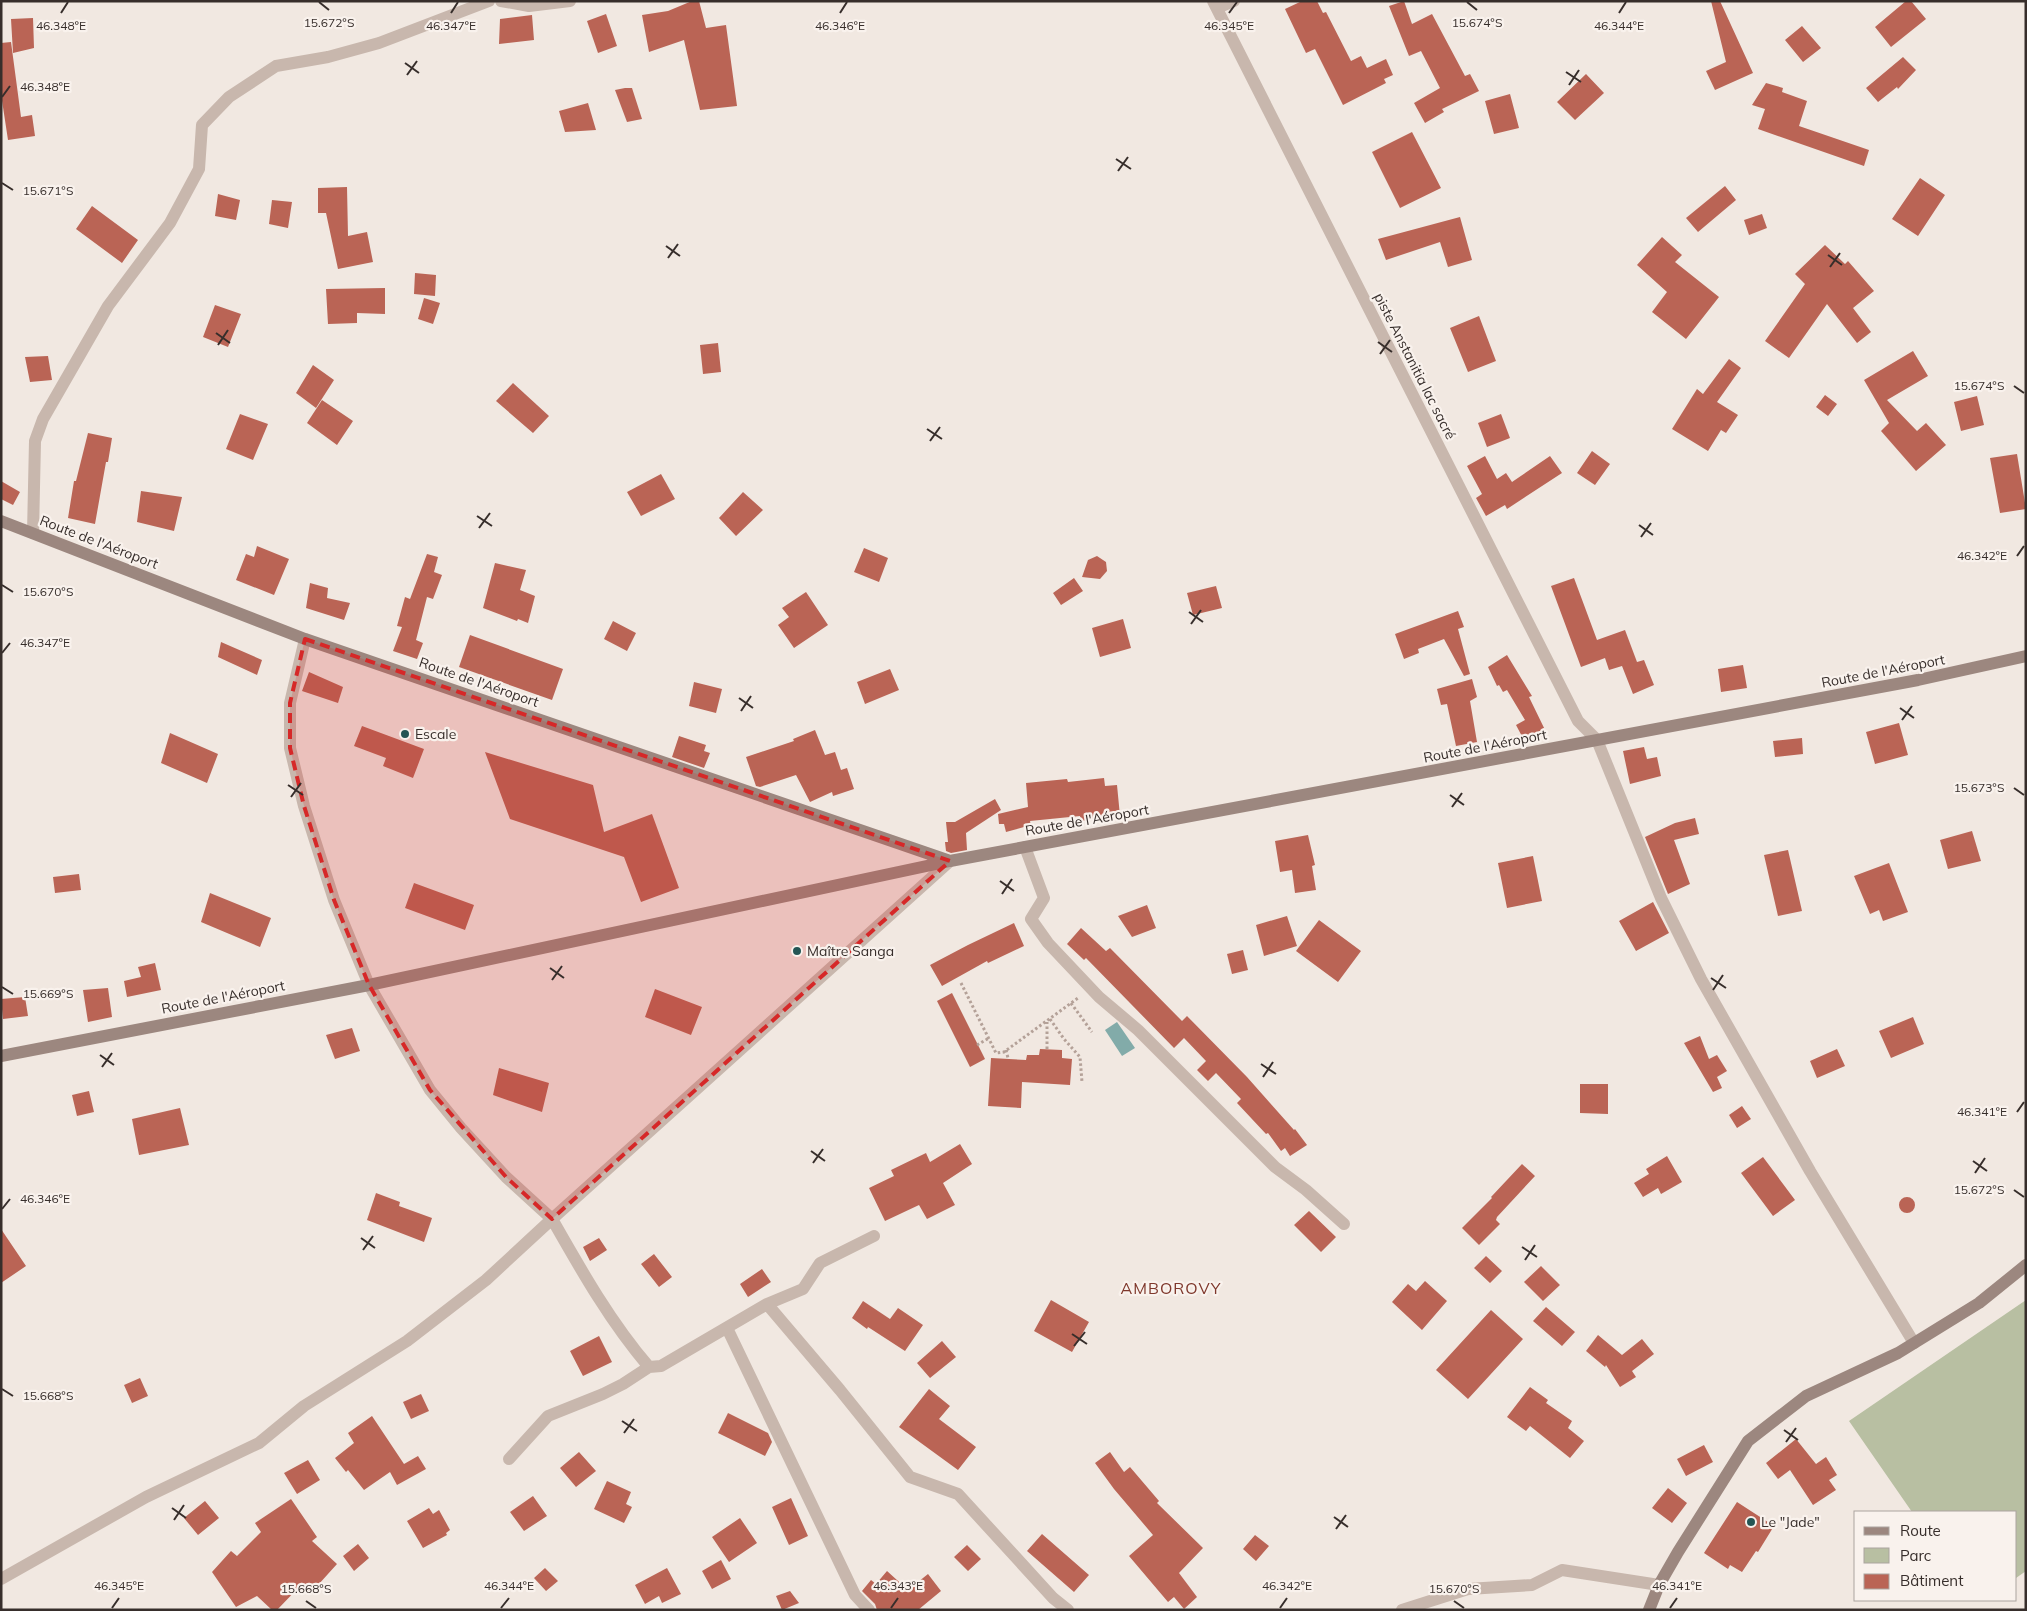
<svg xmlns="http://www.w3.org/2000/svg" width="2027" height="1611" font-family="Mulish,sans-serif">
  <rect width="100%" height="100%" fill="#f1e8e1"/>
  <path fill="#b8bfa2" d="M2026 1300V1571L2016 1578V1512H1912L1849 1421Z"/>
  <path fill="#82aba9" d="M1117 1022 1135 1048 1122 1056 1105 1030Z"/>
  <path fill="#ba6455" d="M692 1H699L706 28 726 25 737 106 700 110 684 40 649 52 642 15 668 11Z
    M1302 1H1317L1323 13 1326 12 1351 61 1361 56 1367 68 1386 59 1393 75 1384 79 1386 83 1343 105 1315 49 1306 53 1285 9Z
    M1404 1 1412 24 1432 14 1465 76 1470 74 1479 91 1442 109 1444 112 1425 123 1414 103 1440 88 1421 51 1409 56 1389 6Z
    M1711 1H1720L1753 73 1715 90 1706 71 1726 62Z
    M1906 1H1911L1926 19 1891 47 1875 27Z
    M606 14 617 46 598 53 587 21Z
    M532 15 534 40 499 44 500 19Z
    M33 18 34 48 13 53 11 19Z
    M1802 26 1821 48 1803 62 1785 40Z
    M11 42 21 117 32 115 35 136 8 140 1 94V43Z
    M1903 57 1916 70 1898 89 1897 87 1878 102 1866 88Z
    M1586 74 1604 93 1575 120 1557 102Z
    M1766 83 1783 88 1782 92 1807 101 1799 126 1869 150 1864 166 1758 129 1765 109 1752 105Z
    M625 88H632L642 119 627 122 615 90Z
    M1510 94 1519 128 1494 134 1485 101Z
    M588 103 596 130 565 132 559 111Z
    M1412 132 1441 188 1400 208 1372 152Z
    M1920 178 1945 195 1918 236 1892 219Z
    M1725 186 1736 200 1698 232 1686 218Z
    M347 187 348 236 367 232 373 262 338 269 326 213H318V188Z
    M218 194 240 200 236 220 215 216Z
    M272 200 292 202 288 228 269 224Z
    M92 206 138 240 122 263 76 229Z
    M1762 214 1767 228 1749 235 1744 220Z
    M1460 217 1472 260 1448 267 1440 242 1386 260 1378 239Z
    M1662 237 1682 255 1675 262 1719 297 1686 339 1652 312 1667 292 1637 265Z
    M1825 245 1845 264 1848 261 1874 291 1853 308 1871 332 1857 343 1827 304 1789 358 1765 341 1805 284 1795 274Z
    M415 273 436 275 435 296 414 294Z
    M385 288V314L357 313V323L328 324 326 289Z
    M424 298 440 303 433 324 418 319Z
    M215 305 241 314 228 347 203 337Z
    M1479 316 1496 361 1468 372 1450 328Z
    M718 343 721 372 703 374 700 345Z
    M1913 351 1928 376 1887 400 1917 431 1926 423 1946 445 1916 471 1881 431 1889 423 1864 380Z
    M48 356 52 380 30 382 25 357Z
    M1729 359 1741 368 1717 402 1738 415 1726 433 1721 430 1708 451 1672 429 1697 389 1703 394Z
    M313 365 334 380 316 408 296 393Z
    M513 383 549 416 533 433 496 401Z
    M1825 395 1837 404 1828 416 1816 407Z
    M1977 396 1984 425 1961 431 1954 402Z
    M322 400 353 421 337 445 307 423Z
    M240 414 268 424 253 460 226 449Z
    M1501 414 1510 438 1487 447 1478 423Z
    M88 433 112 438 108 462H106L95 524 68 518 74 481H76Z
    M1592 451 1610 464 1595 485 1577 473Z
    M2017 454 2026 509 2000 513 1990 458Z
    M1485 456 1497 479 1506 473 1512 482 1550 456 1562 473 1507 509 1505 505 1486 516 1476 498 1482 494 1467 466Z
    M661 474 675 499 641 516 627 492Z
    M1 481 20 492 13 505 1 499Z
    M141 491 182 497 174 531 137 522Z
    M743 492 763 510 736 536 719 518Z
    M257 546 289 559 274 595 236 580 246 554 254 557Z
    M864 548 888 558 879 582 854 572Z
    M427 554 438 557 434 572 442 575 433 599 427 597 416 640 423 643 417 659 393 651 402 627 397 626 405 597 410 599Z
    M1097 556 1106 562 1107 571 1100 579 1082 577 1088 560Z
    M495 563 526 570 520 590 535 596 528 623 518 619 517 621 483 608Z
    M1074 578 1083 591 1061 605 1053 593Z
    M1574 578 1597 640 1625 630 1637 662 1644 660 1654 685 1633 694 1622 666 1609 670 1605 658 1581 667 1551 586Z
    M310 583 328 588 327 598 350 603 344 620 306 608Z
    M1216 586 1222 608 1193 615 1187 593Z
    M806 592 828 625 794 648 778 625 789 617 782 608Z
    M1458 611 1464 627 1458 629 1470 674 1464 676 1444 639 1418 649 1419 653 1404 659 1395 634Z
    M1123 619 1131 648 1100 657 1092 628Z
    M613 621 636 633 627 651 604 639Z
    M470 635 563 669 552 700 459 667Z
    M221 642 262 660 257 675 218 657Z
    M1507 655 1532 696 1529 697 1547 734 1536 739 1535 737 1525 742 1516 725 1525 720 1507 690 1503 692 1499 685 1497 686 1488 667Z
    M1743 665 1747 688 1721 692 1718 669Z
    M890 669 899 690 865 704 857 682Z
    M309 672 343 687 338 703 302 691Z
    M1472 679 1477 697 1470 701 1477 742 1456 746 1447 704 1441 705 1437 689Z
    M694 682 722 689 716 713 689 706Z
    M1899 723 1908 755 1875 764 1866 732Z
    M362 726 424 749 413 778 383 766 386 758 354 746Z
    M815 730 825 755 835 752 841 770 847 768 854 789 833 796 832 792 810 802 796 775 760 787 756 786 746 757 794 741 793 739Z
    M170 733 218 754 207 783 161 763Z
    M679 736 706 745 704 751 710 753 704 768 672 757Z
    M1802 738 1803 754 1775 757 1773 741Z
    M1644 747 1647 759 1657 757 1661 776 1630 784 1623 751Z
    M485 752 593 785 604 832 652 814 679 888 641 902 624 857 510 819Z
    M1104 778 1105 786 1117 785 1120 816 1081 821 1080 816 1030 821 1031 825 1006 832 1004 824H999L998 814 1028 807 1026 783 1067 779 1068 782Z
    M995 799 1001 810 966 833 967 850 951 853 946 851 945 842H948L946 822H955Z
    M1695 818 1699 834 1674 840 1690 884 1668 894 1645 837 1675 823Z
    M1972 831 1981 861 1948 869 1940 840Z
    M1308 835 1315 865 1312 866 1316 890 1295 893 1292 870 1280 872 1275 841Z
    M1788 850 1802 911 1778 916 1764 855Z
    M1533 856 1542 901 1507 908 1498 863Z
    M1889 863 1908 912 1883 921 1879 910 1870 914 1854 876Z
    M79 874 81 890 55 893 53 877Z
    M414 883 474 905 465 930 405 908Z
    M210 893 271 918 260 947 201 922Z
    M1653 902 1669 933 1636 951 1619 921Z
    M1147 905 1156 928 1132 937 1118 916Z
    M1287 916 1297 946 1264 956 1256 925Z
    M1319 920 1361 951 1338 982 1296 951Z
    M1014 923 1024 946 988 963 987 961 942 986 930 965 968 945Z
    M1081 928 1106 951 1110 948 1182 1021 1187 1016 1247 1077 1294 1130 1295 1129 1307 1145 1290 1156 1285 1148 1281 1151 1268 1133 1266 1134 1237 1103 1241 1099 1216 1073 1208 1081 1197 1070 1206 1061 1184 1038 1174 1048 1086 958 1084 960 1067 944Z
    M1243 950 1248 970 1232 974 1227 954Z
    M155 963 161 990 127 997 124 981 141 977 138 967Z
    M108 988 112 1017 88 1022 83 990Z
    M655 989 702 1007 691 1035 645 1017Z
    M952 993 985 1059 970 1067 937 1001Z
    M25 997 28 1016 3 1019 1 999Z
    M1913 1017 1924 1044 1891 1058 1879 1031Z
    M352 1028 360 1051 335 1059 326 1035Z
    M1700 1036 1709 1059 1717 1055 1727 1071 1717 1077 1722 1088 1713 1092 1684 1043Z
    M1040 1049 1062 1050V1058L1072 1059 1070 1085 1022 1082 1021 1108 988 1106 991 1058 1026 1060 1027 1055H1039Z
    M1837 1049 1845 1066 1817 1078 1810 1061Z
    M499 1068 549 1083 542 1112 493 1095Z
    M1580 1084H1608V1114L1580 1113Z
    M89 1091 94 1112 77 1116 72 1095Z
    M1742 1106 1751 1119 1737 1128 1729 1115Z
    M180 1108 189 1145 139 1155 132 1119Z
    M960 1144 972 1164 943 1183 955 1205 927 1219 919 1205 885 1221 869 1188 894 1176 891 1170 926 1153 930 1162Z
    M1667 1156 1682 1182 1661 1194 1658 1188 1643 1197 1634 1183 1649 1174 1646 1169Z
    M1763 1157 1795 1200 1773 1216 1741 1173Z
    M1522 1164 1535 1176 1497 1217 1496 1220 1500 1224 1479 1245 1462 1228 1492 1198 1491 1197Z
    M376 1193 400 1202 399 1206 432 1218 424 1242 367 1220Z
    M1899 1205a8 8 0 1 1 16 0a8 8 0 1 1-16 0Z
    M1309 1211 1336 1237 1321 1252 1294 1225Z
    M1 1229 26 1266 1 1283Z
    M599 1238 607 1250 590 1261 583 1247Z
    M654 1254 672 1277 659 1287 641 1264Z
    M1486 1256 1502 1271 1490 1283 1474 1268Z
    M1541 1266 1560 1285 1543 1301 1524 1282Z
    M762 1269 771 1282 748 1297 740 1284Z
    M1425 1281 1447 1301 1422 1330 1392 1302 1408 1284 1416 1291Z
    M1051 1300 1089 1322 1072 1352 1034 1331Z
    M863 1301 890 1319 898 1308 923 1325 905 1351 868 1327 867 1329 852 1318Z
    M1546 1307 1575 1332 1562 1346 1533 1321Z
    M1491 1310 1523 1339 1468 1399 1436 1370Z
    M1598 1335 1622 1355 1642 1339 1654 1354 1632 1371 1636 1377 1620 1387 1606 1365 1605 1367 1586 1351Z
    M599 1336 612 1362 583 1376 570 1351Z
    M942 1341 956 1357 930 1378 917 1363Z
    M140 1378 148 1396 132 1403 124 1385Z
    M1530 1387 1548 1400 1546 1403 1572 1421 1568 1428 1584 1441 1570 1458 1530 1426 1526 1431 1507 1417Z
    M929 1389 950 1406 939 1419 976 1447 958 1470 899 1427Z
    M421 1394 429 1411 411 1419 403 1402Z
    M728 1413 768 1433 772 1442 765 1456 718 1433Z
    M372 1416 404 1464 418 1456 426 1469 397 1485 390 1472 364 1490 348 1470 346 1472 335 1458 354 1443 348 1433Z
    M1796 1439 1816 1464 1826 1457 1837 1475 1829 1480 1836 1490 1813 1505 1790 1470 1778 1479 1766 1463Z
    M1704 1445 1713 1462 1686 1476 1677 1459Z
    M579 1452 596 1471 576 1487 560 1468Z
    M1110 1452 1124 1472 1130 1467 1159 1501 1157 1503 1203 1548 1179 1573 1197 1597 1184 1609 1174 1597 1168 1602 1129 1556 1153 1535 1114 1489 1095 1463Z
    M308 1460 320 1480 297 1494 284 1473Z
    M607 1481 631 1492 626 1504 632 1507 624 1523 594 1509Z
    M1668 1488 1687 1503 1672 1523 1652 1508Z
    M533 1496 547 1516 524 1531 510 1512Z
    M791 1498 808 1536 789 1545 772 1507Z
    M291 1499 317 1537 312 1541 337 1564 309 1595 301 1585 277 1610H272L257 1596 236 1607 212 1572 231 1551 237 1556 261 1532 255 1523Z
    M205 1501 219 1518 198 1535 184 1518Z
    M1737 1502 1774 1526 1758 1552 1756 1551 1742 1572 1730 1565 1728 1569 1704 1553Z
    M429 1508 433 1514 439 1510 450 1530 446 1533 447 1535 423 1548 407 1521Z
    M740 1518 757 1543 729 1562 712 1537Z
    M1042 1534 1089 1575 1074 1592 1027 1551Z
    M1255 1535 1269 1546 1256 1561 1243 1549Z
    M358 1544 369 1558 354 1571 343 1556Z
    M967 1545 981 1559 968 1571 954 1557Z
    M721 1560 731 1579 712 1589 702 1571Z
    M545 1568 558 1581 546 1591 534 1578Z
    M667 1568 681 1594 662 1603 659 1596 645 1604 635 1585Z
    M887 1571 908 1590 928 1574 941 1591 918 1610H877L875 1604 862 1591 871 1580 876 1584Z
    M790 1591 799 1603 782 1610 776 1596Z"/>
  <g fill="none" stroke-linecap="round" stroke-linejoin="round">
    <path stroke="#b4a198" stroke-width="3" stroke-dasharray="2.5 2.5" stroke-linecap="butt" d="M961 983 996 1053 1004 1052 1078 998
      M1071 1003 1092 1032
      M1050 1019 1064 1039 1080 1057 1082 1082
      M977 1045 989 1038
      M1047 1049V1022
      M1006 1050 1008 1058"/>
    <path stroke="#c8b7ad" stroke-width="12" d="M501 1 529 6 570 1
      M1213 1 1578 721 1597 740 1661 898 1701 979 1810 1171 1914 1343
      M1217 8 1234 1
      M33 533 35 441 43 419 108 306 170 223 199 169 202 125 229 97 276 66 328 57 379 43 489 1
      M305 639 290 703V748L304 806 334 900 369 985 430 1090 461 1128 506 1177 552 1219 950 861
      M1025 847 1044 898 1031 919 1048 943 1099 997 1138 1030 1275 1167 1306 1190 1344 1224
      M767 1304 840 1390 910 1477 958 1494 1053 1598 1068 1610
      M727 1328 855 1595 869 1610
      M649 1367 661 1366 767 1304 803 1289 820 1263 874 1236
      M1 1579 146 1497 259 1443 304 1406 407 1341 486 1280 552 1219C581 1270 611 1323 649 1367L623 1384 603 1394 548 1416 509 1459
      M1402 1610 1468 1589 1532 1585 1562 1570 1659 1585"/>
    <path stroke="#9c877f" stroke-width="12" d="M1 521 305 639 950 861
      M1 1056 369 985 950 861 1918 680 2026 656
      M1649 1610 1659 1585 1678 1552 1748 1441 1806 1396 1898 1353 1979 1303 2026 1265"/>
  </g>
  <path fill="#d62828" fill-opacity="0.2" stroke="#d62828" stroke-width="4" stroke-dasharray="10 6" stroke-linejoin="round" d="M305 639 950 861 552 1219 506 1177 430 1090 369 985 334 900 304 806 290 748V703Z"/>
  <path fill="none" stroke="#372e2b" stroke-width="2" d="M319 2 329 10M1467 2 1477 10M61 13 68 2M451 13 458 2M840 13 847 2M1229 13 1237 2M1619 13 1626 2M405 63 419 73M1566 72 1581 82M407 75 417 61M1569 85 1579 70M2 97 10 86M1116 159 1131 169M1118 171 1128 157M2 183 13 190M666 246 680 256M1828 255 1842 265M668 258 678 244M1830 267 1840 253M216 333 230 343M1378 342 1392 352M218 345 228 330M1380 354 1390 340M2014 386 2024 393M927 429 942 439M930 441 940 427M477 516 492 526M1639 525 1653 535M479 528 490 513M1641 537 1651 523M2017 556 2024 546M2 585 13 592M1189 612 1203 622M1191 624 1201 610M2 653 10 643M739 698 753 708M1900 708 1914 718M741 711 751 696M1902 720 1912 706M288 785 303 795M2014 788 2024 795M1450 795 1464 805M291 797 301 783M1452 807 1462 793M1000 881 1014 891M1002 894 1012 879M550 968 564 978M1711 978 1726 988M552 980 562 966M2 987 13 994M1713 990 1723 975M100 1055 114 1065M1261 1064 1276 1074M102 1067 112 1053M1263 1077 1273 1062M2017 1112 2024 1102M811 1151 825 1161M1973 1161 1987 1171M813 1163 823 1149M1975 1173 1985 1158M2014 1190 2024 1197M2 1209 10 1199M361 1238 375 1248M1522 1247 1537 1257M363 1250 373 1236M1525 1260 1535 1245M1072 1334 1087 1344M1074 1346 1085 1332M2 1389 13 1396M622 1421 637 1431M1784 1430 1798 1440M624 1433 634 1419M1786 1442 1796 1428M172 1508 186 1518M1334 1517 1348 1527M174 1520 184 1505M1336 1529 1346 1515M306 1601 316 1608M1454 1601 1464 1608M112 1608 119 1598M501 1608 509 1598M891 1608 898 1598M1280 1608 1287 1598M1670 1608 1677 1598"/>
  <g fill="#245554" stroke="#f9f2ed" stroke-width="2">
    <circle cx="405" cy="734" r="5"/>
    <circle cx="797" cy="951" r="5"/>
    <circle cx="1751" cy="1522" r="5"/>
  </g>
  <g text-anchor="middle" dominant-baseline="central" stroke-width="4.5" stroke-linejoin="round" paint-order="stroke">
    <g font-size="14" fill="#372e2b" stroke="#f9f2ed">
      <text transform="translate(1415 366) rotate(63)">piste Anstanitia lac sacré</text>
      <text transform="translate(99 542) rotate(21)">Route de l'Aéroport</text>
      <text transform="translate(1883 671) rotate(-11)">Route de l'Aéroport</text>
      <text transform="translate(479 682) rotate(19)">Route de l'Aéroport</text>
      <text transform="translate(1485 746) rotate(-11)">Route de l'Aéroport</text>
      <text transform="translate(1087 820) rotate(-10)">Route de l'Aéroport</text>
      <text transform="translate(223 997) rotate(-11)">Route de l'Aéroport</text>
    </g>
    <g font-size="14" fill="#372e2b" stroke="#f9f2ed" text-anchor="start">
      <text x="415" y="734">Escale</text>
      <text x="807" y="951">Maître Sanga</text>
      <text x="1761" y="1522">Le "Jade"</text>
    </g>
    <g font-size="16" letter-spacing="1" fill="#7f382c" stroke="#f9f2ed">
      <text x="1171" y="1288">AMBOROVY</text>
    </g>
  </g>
  <g font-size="12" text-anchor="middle" fill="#372e2b" stroke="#f9f2ed" stroke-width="4.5" stroke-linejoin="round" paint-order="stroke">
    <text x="1477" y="27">15.674°S</text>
    <text x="329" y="27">15.672°S</text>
    <text x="61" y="30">46.348°E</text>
    <text x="451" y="30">46.347°E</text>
    <text x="840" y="30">46.346°E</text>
    <text x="1229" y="30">46.345°E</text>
    <text x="1619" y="30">46.344°E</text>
    <text x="45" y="91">46.348°E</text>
    <text x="48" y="195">15.671°S</text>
    <text x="1979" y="390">15.674°S</text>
    <text x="1982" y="560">46.342°E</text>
    <text x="48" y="596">15.670°S</text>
    <text x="45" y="647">46.347°E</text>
    <text x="1979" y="792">15.673°S</text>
    <text x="48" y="998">15.669°S</text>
    <text x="1982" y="1116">46.341°E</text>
    <text x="1979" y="1194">15.672°S</text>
    <text x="45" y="1203">46.346°E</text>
    <text x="48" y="1400">15.668°S</text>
    <text x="119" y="1590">46.345°E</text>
    <text x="509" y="1590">46.344°E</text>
    <text x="898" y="1590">46.343°E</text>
    <text x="1287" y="1590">46.342°E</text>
    <text x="1677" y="1590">46.341°E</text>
    <text x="306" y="1593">15.668°S</text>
    <text x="1454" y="1593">15.670°S</text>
  </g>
  <rect width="2027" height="1611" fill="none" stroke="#372e2b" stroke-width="5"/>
  <rect x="1854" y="1511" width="162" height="90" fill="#f9f2ed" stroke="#aba49f"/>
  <rect x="1864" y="1527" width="25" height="8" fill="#9c877f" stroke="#aba49f"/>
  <text x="1900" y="1536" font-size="15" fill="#372e2b">Route</text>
  <rect x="1864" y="1548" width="25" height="15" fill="#b8bfa2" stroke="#aba49f"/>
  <text x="1900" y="1561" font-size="15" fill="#372e2b">Parc</text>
  <rect x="1864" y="1574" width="25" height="15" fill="#ba6455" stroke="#aba49f"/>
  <text x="1900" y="1586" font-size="15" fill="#372e2b">Bâtiment</text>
</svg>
